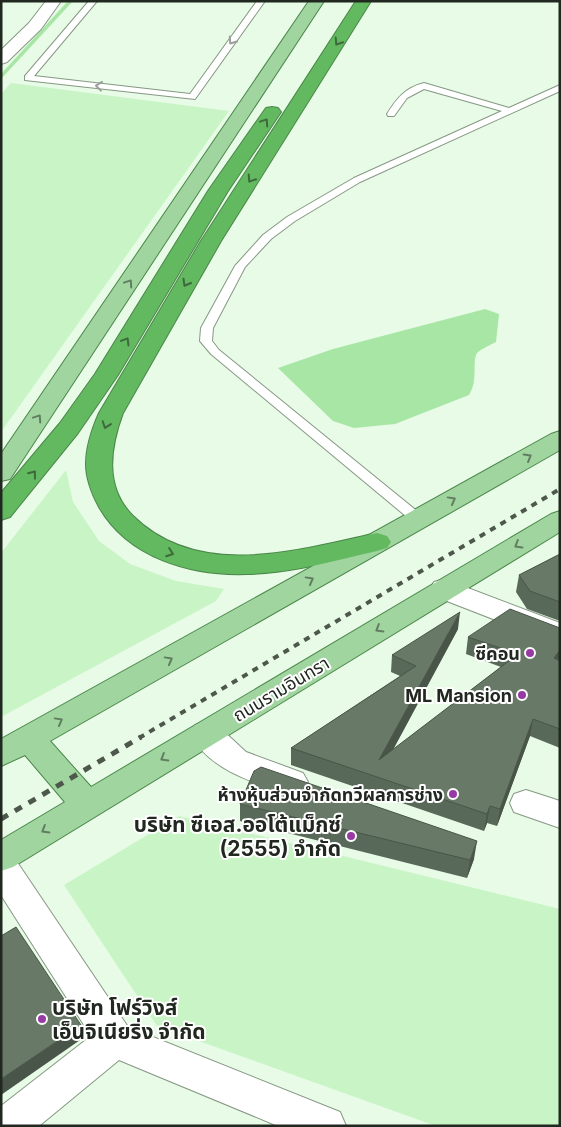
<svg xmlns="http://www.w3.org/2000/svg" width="561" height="1127" font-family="Inter,'Noto Sans Thai',sans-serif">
  <rect width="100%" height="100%" fill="#e7fbe6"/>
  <path fill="#c9f4c6" d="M11 83 229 111 1 432V94Z
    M66 470 73 502 99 541 130 564 176 581 224 589 216 601 1 717V553Z
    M179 816 560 909V1126H436L157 1026 64 885Z"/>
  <path fill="#a8e6a5" d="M485 309 499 314 496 342C490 345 483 348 478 352 471 358 479 380 469 395L395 424 354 428 333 421 278 368 333 349Z"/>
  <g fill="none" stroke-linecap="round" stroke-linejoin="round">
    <path fill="#a8e6a5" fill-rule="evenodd" d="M68 1H73L1 79V74Z"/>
    <g stroke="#869884" stroke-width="2">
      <path id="service" d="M89 1H97L34 76 190 94 257 1H265L195 99 25 80V76Z
        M424 83 509 108 560 85V91L360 182 295 221 271 239 245 267 213 328 212 341 219 350 423 516 425 519 423 522H413L211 354 200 341 201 328 235 266 263 235 287 217 354 178 502 111 424 89 407 98 394 116H388L387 114C397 98 405 88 424 83Z"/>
    </g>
    <g stroke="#869884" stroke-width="2">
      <path id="minor" d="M46 1H61L41 29 7 62 1 64V50L29 23Z
        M444 579 560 623V645L434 596 430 589 434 582Z
        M206 722 217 725 246 752 303 773 308 782 303 791 292 795C255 783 210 771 190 734L195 725Z
        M526 790 560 801V828L514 812 510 803 514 794Z
        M1 852 13 856 128 1027 340 1112 346 1126H278L119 1060 39 1126H1V1106L91 1036 1 895Z"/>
    </g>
    <g stroke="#4b864a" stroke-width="2">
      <path id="primary" d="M309 1H324L10 479 1 481V454Z
        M560 431V450L50 741 91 787 551 514 560 511V532L13 867 1 871V840L65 802 25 755 1 766V739L551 434Z"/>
    </g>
    <g stroke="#4b864a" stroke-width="2">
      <path id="motorway" d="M356 1H371L221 241 123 413C110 448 104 487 133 516 199 581 299 550 377 533L387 536 391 542 387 548 377 551C334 561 291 573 247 574 191 576 128 558 99 507 92 494 86 479 86 464 86 446 92 429 99 413L201 241Z
        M272 107 278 108 281 112 228 191 118 375 78 433 10 517 1 520V493L60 423 95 374 208 191 266 108Z"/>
    </g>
    <use href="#service" fill="#fff" fill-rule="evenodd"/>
    <use href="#minor" fill="#fff" fill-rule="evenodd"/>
    <use href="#primary" fill="#a1d5a0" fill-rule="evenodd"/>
    <use href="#motorway" fill="#62b960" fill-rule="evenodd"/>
    <path stroke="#4d574c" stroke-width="4" stroke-dasharray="6 6" stroke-linecap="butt" d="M139 738 560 489"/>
    <path stroke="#4d574c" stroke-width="5" stroke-dasharray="8 8" stroke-linecap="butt" d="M1 819 141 737"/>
  </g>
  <path fill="#596959" d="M560 554V621L527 609 516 592 519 575Z
    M560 628V748L530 736 497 826 487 823 484 831 291 765V748L400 676 391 672 392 655 458 629 393 750 501 667 466 654 468 637Z
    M240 804 474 859 467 878 240 821Z"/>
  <path fill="#495548" d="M460 612 458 629 378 777 379 760Z
    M560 650V662L554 658Z
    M533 719 530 736 497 826 500 809Z
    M490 806 487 823 484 831 487 814Z
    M477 841 474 859 467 878 470 860Z
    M81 1025 83 1038 1 1095V1079Z"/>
  <path fill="#687a67" stroke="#495548" d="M560 554V602L530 591 519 575Z
    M510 609 560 628V650L554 658 560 661V729L533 719 500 809 490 806 487 814 291 748 416 666 392 655 460 612 379 760 518 654 468 637Z
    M261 767 477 841 470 860 240 804 254 771Z
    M16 927 81 1025 1 1079V936Z"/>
  <defs><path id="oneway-chevron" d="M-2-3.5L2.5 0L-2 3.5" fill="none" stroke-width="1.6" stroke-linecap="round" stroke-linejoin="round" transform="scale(1.25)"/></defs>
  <g stroke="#9b9e9b">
    <use href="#oneway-chevron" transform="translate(232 41) rotate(125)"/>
    <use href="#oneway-chevron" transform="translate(99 86) rotate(-173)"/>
  </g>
  <g stroke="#3e693d">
    <use href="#oneway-chevron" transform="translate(338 42) rotate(123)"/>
    <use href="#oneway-chevron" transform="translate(265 122) rotate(-56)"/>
    <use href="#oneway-chevron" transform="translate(251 179) rotate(123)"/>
    <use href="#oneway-chevron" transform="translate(186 283) rotate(120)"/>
    <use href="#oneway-chevron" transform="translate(126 341) rotate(-59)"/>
    <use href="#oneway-chevron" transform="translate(106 425) rotate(109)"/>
    <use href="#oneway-chevron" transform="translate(33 474) rotate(-52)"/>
    <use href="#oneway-chevron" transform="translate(170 553) rotate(20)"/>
  </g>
  <g stroke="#617e60">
    <use href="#oneway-chevron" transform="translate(129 283) rotate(-56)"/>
    <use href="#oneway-chevron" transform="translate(38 418) rotate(-56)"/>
    <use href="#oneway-chevron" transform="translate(528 457) rotate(-30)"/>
    <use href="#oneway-chevron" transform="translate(452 500) rotate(-29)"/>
    <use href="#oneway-chevron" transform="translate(518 545) rotate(149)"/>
    <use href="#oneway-chevron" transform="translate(310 580) rotate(-29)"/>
    <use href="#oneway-chevron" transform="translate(379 629) rotate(149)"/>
    <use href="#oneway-chevron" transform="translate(169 660) rotate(-29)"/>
    <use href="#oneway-chevron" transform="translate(59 721) rotate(-29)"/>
    <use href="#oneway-chevron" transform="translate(164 758) rotate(149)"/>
    <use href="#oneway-chevron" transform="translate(45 830) rotate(149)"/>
  </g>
  <g fill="#983aa3" stroke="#fff" stroke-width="2">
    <circle cx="530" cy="653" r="5"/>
    <circle cx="522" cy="695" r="5"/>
    <circle cx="453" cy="794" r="5"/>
    <circle cx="351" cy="836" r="5"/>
    <circle cx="42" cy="1019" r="5"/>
  </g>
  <g text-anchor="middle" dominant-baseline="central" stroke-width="4" stroke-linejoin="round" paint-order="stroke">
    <g font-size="18" font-weight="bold" fill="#212820" stroke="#fff" text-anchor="end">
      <text x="520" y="653">ซีคอน</text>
      <text x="512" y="695">ML Mansion</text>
      <text x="443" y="794">ห้างหุ้นส่วนจำกัดทวีผลการช่าง</text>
    </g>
    <g font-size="18" fill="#212820" stroke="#fff">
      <text transform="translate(281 689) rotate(-31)">ถนนรามอินทรา</text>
    </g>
    <g font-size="21" font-weight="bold" fill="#212820" stroke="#fff" text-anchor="end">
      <text x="341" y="824">บริษัท ซีเอส.ออโต้แม็กซ์<tspan x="341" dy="24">(2555) จำกัด</tspan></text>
      <text x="52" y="1007" text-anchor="start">บริษัท โฟร์วิงส์<tspan x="52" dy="24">เอ็นจิเนียริ่ง จำกัด</tspan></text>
    </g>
  </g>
  <rect width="561" height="1127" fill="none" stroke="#212820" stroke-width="5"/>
</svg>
